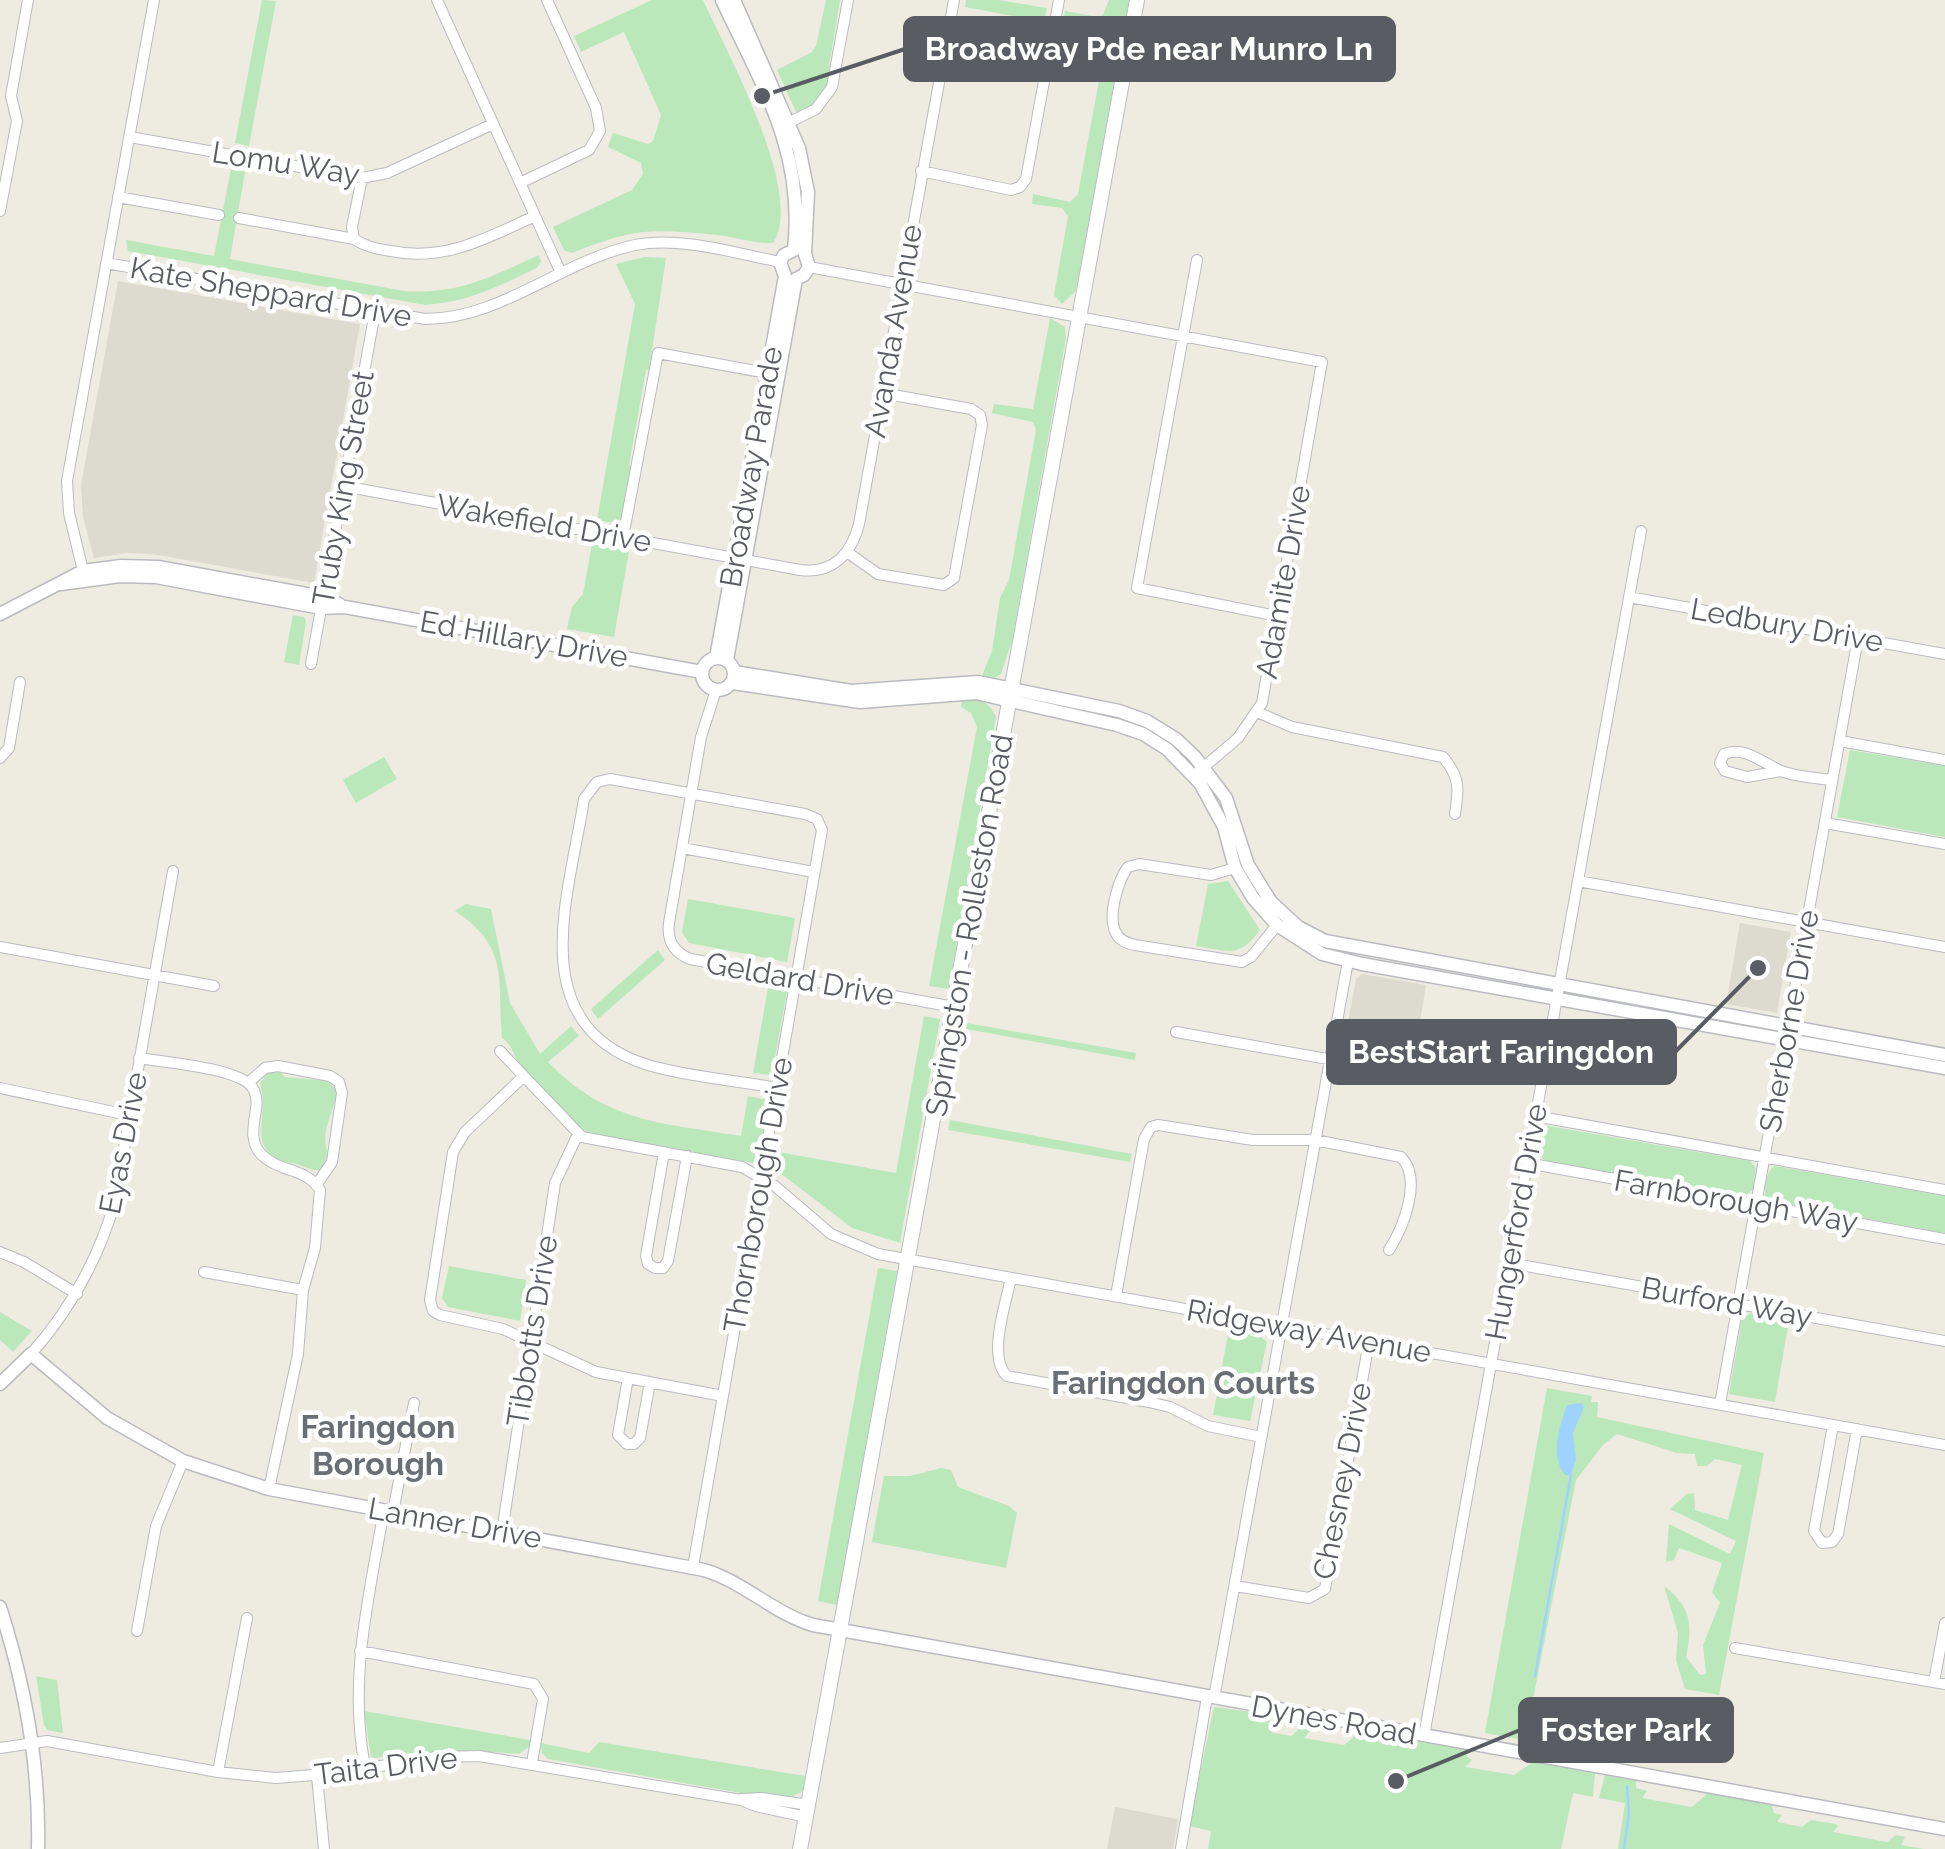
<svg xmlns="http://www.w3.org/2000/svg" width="1945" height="1849" font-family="Raleway,sans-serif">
  <rect width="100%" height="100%" fill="#eeebe0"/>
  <path fill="#dddacf" d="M118 281 360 324 314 583 153 554 127 553 94 558 83 517 81 485Z
    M1740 923 1791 932 1777 1013 1726 1004Z
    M1362 974 1426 985 1417 1040 1347 1028 1356 979Z
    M1115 1807 1178 1819 1173 1849H1107Z"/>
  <path fill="#bae8bb" d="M262 0 276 1 249 146 235 143Z
    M652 0H703C725 48 806 196 773 243 755 244 736 237 718 235 652 229 636 227 572 253L564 250 553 227 632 190 643 174 641 163 608 147 613 133 648 144 653 141 661 115 624 32 581 52 574 36Z
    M826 0H840L828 73 831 75C827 96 815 104 797 114L777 70 812 52 816 46Z
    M966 0H998L1047 8 1044 22 965 7Z
    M1109 0H1129L1083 254 1075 292 1062 304 1054 295 1068 216 1062 208 1032 204 1033 194 1070 202 1078 194 1101 70 1100 37 1094 31 1062 25 1065 11 1098 17 1103 15Z
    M231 169 245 172 230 259 404 291C458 295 491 277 539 255L541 261 537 268C497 287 469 302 425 305L128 251 126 240 214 256Z
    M644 257 666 258 649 370H646L629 465 631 466 621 524 597 520 635 304 616 264Z
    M1050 318 1065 327 1066 338 1012 641 1001 674 991 680 981 678 992 651 1000 598 1009 580 1036 430 1033 422 992 413 994 404 1033 409Z
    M592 544 629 551 614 637 567 629 572 607 583 594Z
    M293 615 304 617 306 621 299 665 284 662Z
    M962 699C979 700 989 700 996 717L949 989 929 986 977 727 971 713 961 707Z
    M1850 750 1945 766V837L1837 817Z
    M384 757 397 779 356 803 343 780Z
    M1228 881 1260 930C1239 959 1229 951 1196 946L1208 884Z
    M688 899 795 918 787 962 689 943 682 932Z
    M466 904 491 909 510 1003 540 1054 571 1026 579 1036 548 1062C607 1123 662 1123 741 1136L748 1096 768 1100 759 1157 754 1163 592 1134C570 1125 534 1085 520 1065 513 1055 513 1045 502 1038 497 981 511 948 455 911Z
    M658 950 665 960 598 1019 591 1009Z
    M768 988 787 991 772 1075 753 1073Z
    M924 1016 940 1019 900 1243 852 1228 775 1169 778 1152 896 1173Z
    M967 1023 1136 1053 1135 1060 966 1029Z
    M269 1071 280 1072 285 1077 328 1081 337 1090C335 1111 319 1132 328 1153L322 1170C312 1172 303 1165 292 1163 242 1153 271 1117 260 1083Z
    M950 1120 1132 1154 1130 1162 948 1130Z
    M1548 1126 1750 1161 1756 1168 1753 1190 1744 1196 1547 1161 1540 1157C1534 1146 1537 1132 1548 1126Z
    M1775 1166 1945 1196V1233L1770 1201 1765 1196C1765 1186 1766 1171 1775 1166Z
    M449 1266 526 1280 520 1321 448 1307 442 1298Z
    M878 1268 897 1271 837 1605 818 1601Z
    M0 1312 32 1331 13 1352 0 1340Z
    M1751 1313 1788 1326 1775 1402 1729 1394 1742 1319Z
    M1229 1329 1261 1337 1267 1342 1250 1421 1213 1415Z
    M1547 1388 1592 1396 1591 1402H1598L1597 1417 1764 1453 1719 1695 1685 1689 1676 1660 1678 1633 1664 1586C1691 1607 1693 1623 1686 1657L1700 1675 1706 1674 1703 1645 1720 1603 1712 1592 1722 1563 1679 1548 1674 1560 1666 1562 1669 1524 1730 1554 1736 1541 1670 1509 1687 1494 1694 1493 1695 1510 1728 1520 1742 1465 1715 1459 1707 1466H1697L1695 1454 1677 1453 1617 1434 1603 1445 1576 1480 1525 1740 1485 1733Z
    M941 1468 951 1470 958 1487 1009 1506 1017 1513 1006 1568 872 1542 884 1476H910Z
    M36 1676 57 1680 63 1733 47 1730 44 1725Z
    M1214 1707 1267 1714 1268 1720 1275 1723 1268 1729 1273 1733 1292 1736 1301 1726 1310 1727 1311 1730 1304 1738 1344 1745 1361 1731 1466 1749 1467 1757 1472 1760 1465 1767 1514 1775 1533 1762 1595 1773 1593 1797 1573 1793 1561 1849H1208L1211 1831 1189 1826Z
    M364 1711 530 1740V1746L519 1754C470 1749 424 1751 375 1758L371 1757Z
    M599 1742 805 1776 803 1791 789 1798 741 1793 548 1759 542 1753 541 1743 589 1753Z
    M1605 1775 1636 1781V1788L1647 1791 1642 1798 1692 1807 1708 1793 1772 1805 1774 1813 1782 1815 1777 1822 1802 1827 1811 1820 1836 1824 1838 1826 1833 1832 1887 1842 1896 1835 1905 1837 1901 1845 1924 1849H1618L1625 1803 1599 1798Z"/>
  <path fill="#9fd3ff" d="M1581 1403 1584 1407 1573 1433 1576 1460 1571 1475H1565C1550 1456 1559 1427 1567 1405Z"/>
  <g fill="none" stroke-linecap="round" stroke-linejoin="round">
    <path stroke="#9fd3ff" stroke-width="2.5" d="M1535 1676 1571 1475
      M1624 1849 1629 1813 1627 1786"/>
    <g stroke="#b9bbc1" stroke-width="12">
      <path id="minor" d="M437 0 561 273
        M782 126 816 109 832 87 848 0
        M130 137 362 178 387 173 493 124
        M921 171 1011 190 1020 187 1026 179 1059 0
        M362 178 352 227 354 239C366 247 377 249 391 251 445 262 487 238 535 216
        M520 183 589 150 600 131 596 108 547 0
        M118 197 219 215
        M0 211 17 121 11 96 28 0
        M239 218 354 239
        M1197 260 1137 588 1277 616
        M106 263 425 319C501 319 561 261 635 245 681 236 734 253 780 262
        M809 267 1322 362 1262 703 1238 738 1198 772
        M343 486 800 570C832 574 851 555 859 524L954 0
        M623 537 658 353 772 374
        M847 552 878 574 944 585 954 578 982 425 980 415 971 409 882 393
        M84 575 69 513 67 481 154 0
        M1629 597 1945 654
        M311 664 375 312
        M716 690 701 737 669 923C667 940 673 952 690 959L954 1007
        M1257 712 1292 727 1443 757C1460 777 1459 789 1455 814
        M1840 741 1945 760
        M0 758 9 748 20 682
        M1781 771 1747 777 1725 771 1720 763 1724 754C1746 745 1764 765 1784 772 1799 777 1817 778 1832 780
        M1825 823 1945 844
        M682 848 814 872
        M1235 868 1211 875 1139 864 1128 867C1118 880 1108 915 1115 931 1118 940 1126 943 1135 945L1242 962 1251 957 1277 925
        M1578 881 1945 947
        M0 947 214 986
        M1176 1032 1423 1076
        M500 1051 582 1137 742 1167 775 1186 831 1234 878 1254 1945 1445
        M139 1058C163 1062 238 1068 252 1087 257 1094 257 1102 256 1109 254 1125 249 1141 261 1154 279 1173 306 1167 320 1190L315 1248 303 1290 298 1354 269 1489
        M523 1077 465 1132 453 1152 430 1300 433 1311 440 1315 503 1329 596 1372 723 1396
        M248 1083 265 1068 278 1066 330 1076 339 1082 342 1093 332 1162 317 1184
        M0 1088 128 1115
        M1535 1116 1945 1190
        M664 1152 646 1256 648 1264 655 1268H663L668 1261 687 1156
        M1527 1163 1945 1239
        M0 1252 24 1262 77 1294
        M1509 1263 1945 1341
        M204 1272 303 1290
        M1011 1278C1006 1303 987 1357 1007 1376L1149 1402 1170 1407 1208 1426 1261 1437
        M1116 1296 1144 1139 1151 1127 1158 1125 1253 1140H1315L1401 1157C1423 1179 1403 1228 1389 1250
        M31 1354C70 1310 97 1262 114 1205L173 871
        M628 1378 618 1435 627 1444H634L640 1438 650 1382
        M1720 1404 1858 638
        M1833 1425 1814 1531 1822 1543 1832 1542 1838 1534 1857 1429
        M393 1512 414 1403
        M502 1532 555 1183 578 1134
        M693 1567 822 830 817 819 805 814 610 779 597 782 584 799C570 893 520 1025 648 1065 689 1077 734 1080 777 1088
        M1235 1586 1309 1598 1325 1589 1369 1342
        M137 1631 156 1526 183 1461
        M1735 1648 1945 1684
        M360 1651 534 1684 543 1699 532 1763
        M1934 1682 1945 1623
        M1214 1698 1348 961
        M1424 1736 1641 531
        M0 1748 47 1741 218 1772 276 1778 338 1773 436 1757 479 1756 741 1800 756 1806 806 1817
        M365 1767C348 1680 369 1596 384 1510
        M218 1772 247 1618
        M317 1776 324 1849
        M742 1799 761 1798 809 1805
        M1181 1848 1207 1697"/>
    </g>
    <g stroke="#b9bbc1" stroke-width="15">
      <path id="tertiary" d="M722 0C762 86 805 151 794 250
        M734 0 799 148 808 192 805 254 809 267 804 275 796 279
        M785 276 780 262 784 255 794 250
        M61 584 120 576 156 577 321 608 345 607 702 672
        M0 614 83 571 121 566 158 567 323 597 339 604
        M702 674a16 16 0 1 1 32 0a16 16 0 1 1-32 0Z
        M716 658 785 276
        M727 660 796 279
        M735 672 851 691 978 682 1119 711 1147 721 1176 739 1195 757 1226 798 1248 865 1271 902 1298 927 1325 941 1945 1055
        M733 683 860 702 976 693 1117 725 1143 734 1167 749 1200 783 1224 827 1235 868 1253 898 1277 925 1322 954 1362 964 1945 1068
        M0 1384 31 1354 107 1418 183 1461 269 1489 704 1570C744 1582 773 1613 813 1625L1945 1829
        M0 1607C25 1685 40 1766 38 1849"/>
    </g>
    <g stroke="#b9bdc4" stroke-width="16">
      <path id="secondary" d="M800 1849 1137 0"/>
    </g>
    <use href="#minor" stroke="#fff" stroke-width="10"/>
    <use href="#tertiary" stroke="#fff" stroke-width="12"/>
    <use href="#secondary" stroke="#fff" stroke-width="14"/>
  </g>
  <g text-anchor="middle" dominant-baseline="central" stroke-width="9" stroke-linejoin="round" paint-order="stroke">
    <g font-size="30" fill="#595d63" stroke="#fff">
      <text transform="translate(286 163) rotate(9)">Lomu Way</text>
      <text transform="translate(271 292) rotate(10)">Kate Sheppard Drive</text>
      <text transform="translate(893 331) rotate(-80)">Avanda Avenue</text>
      <text transform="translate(751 467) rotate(-80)">Broadway Parade</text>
      <text transform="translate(343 488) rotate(-80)">Truby King Street</text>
      <text transform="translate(544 523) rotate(10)">Wakefield Drive</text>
      <text transform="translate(1283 582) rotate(-80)">Adamite Drive</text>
      <text transform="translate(1787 625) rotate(10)">Ledbury Drive</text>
      <text transform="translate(524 639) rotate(10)">Ed Hillary Drive</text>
      <text transform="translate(969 925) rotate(-80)">Springston - Rolleston Road</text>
      <text transform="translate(800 979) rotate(10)">Geldard Drive</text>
      <text transform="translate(1789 1021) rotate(-80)">Sherborne Drive</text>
      <text transform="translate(123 1143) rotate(-79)">Eyas Drive</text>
      <text transform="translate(758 1195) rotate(-80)">Thornborough Drive</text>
      <text transform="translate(1736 1201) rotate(10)">Farnborough Way</text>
      <text transform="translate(1516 1222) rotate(-80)">Hungerford Drive</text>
      <text transform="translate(1727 1302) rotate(10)">Burford Way</text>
      <text transform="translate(532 1331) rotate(-81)">Tibbotts Drive</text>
      <text transform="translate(1309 1331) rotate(10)">Ridgeway Avenue</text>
      <text transform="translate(1342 1481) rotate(-79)">Chesney Drive</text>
      <text transform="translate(455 1523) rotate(10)">Lanner Drive</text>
      <text transform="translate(1334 1720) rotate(10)">Dynes Road</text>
      <text transform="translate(386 1766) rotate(-7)">Taita Drive</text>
    </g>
    <g font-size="32" font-weight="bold" fill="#6a6f75" stroke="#fff">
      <text x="1183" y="1382">Faringdon Courts</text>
      <text x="378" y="1426">Faringdon<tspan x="378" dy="37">Borough</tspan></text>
    </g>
  </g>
  <path fill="none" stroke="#595d63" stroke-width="4" d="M762 96L905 49M1758 968L1675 1052M1396 1781L1520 1730"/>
  <g fill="#595d63" stroke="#fff" stroke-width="4">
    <circle cx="762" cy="96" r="10"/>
    <circle cx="1758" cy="968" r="10"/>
    <circle cx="1396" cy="1781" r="10"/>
  </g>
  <g fill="#595d63" stroke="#595d63" stroke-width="4">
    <rect x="905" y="18" width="489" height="62" rx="10"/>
    <rect x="1328" y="1021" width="347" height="62" rx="10"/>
    <rect x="1520" y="1699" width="212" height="62" rx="10"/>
  </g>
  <g font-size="32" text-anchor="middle" font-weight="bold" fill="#fff">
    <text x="1149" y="60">Broadway Pde near Munro Ln</text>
    <text x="1501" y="1063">BestStart Faringdon</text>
    <text x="1626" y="1741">Foster Park</text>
  </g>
</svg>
